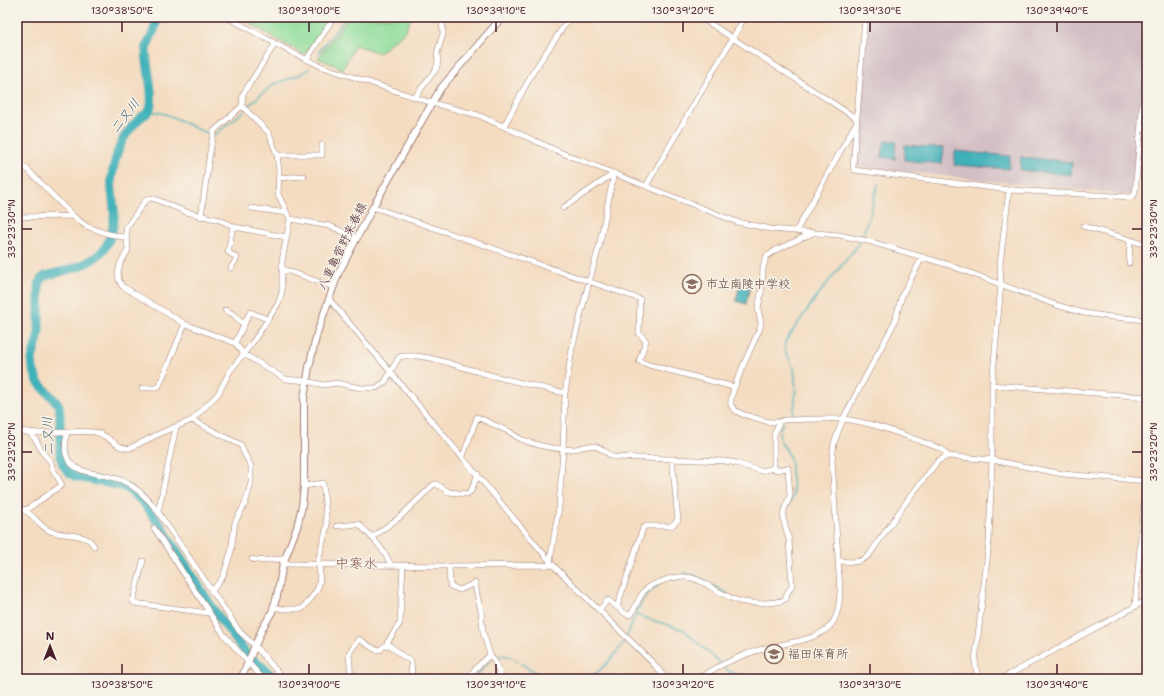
<svg xmlns="http://www.w3.org/2000/svg" width="1164" height="696" font-family="'Shantell Sans','Klee One',sans-serif">
  <rect width="100%" height="100%" fill="#f7f3e8"/>
  <filter id="ink" filterUnits="userSpaceOnUse"><feTurbulence type="fractalNoise" baseFrequency=".025" numOctaves="2"/><feDisplacementMap in="SourceGraphic" scale="8" xChannelSelector="R" yChannelSelector="G"/><feConvolveMatrix kernelMatrix="1 2 1 2 8 2 1 2 1" color-interpolation-filters="sRGB"/></filter>
  <filter id="wash" filterUnits="userSpaceOnUse"><feTurbulence type="fractalNoise" baseFrequency=".012" numOctaves="4" result="noise"/><feDisplacementMap in="SourceGraphic" scale="16" xChannelSelector="R" yChannelSelector="G"/><feGaussianBlur stdDeviation="0.9" result="paint"/><feColorMatrix in="noise" values="0 0 0 0 0 0 0 0 0 0 0 0 0 0 0 0 0 1.4 0 .05"/><feComposite in="paint" operator="in"/></filter>
  <g filter="url(#wash)">
    <rect width="100%" height="100%" fill="#f4dcc1"/>
    <path fill="#d2bec4" d="M868 17H1147V40L1133 193 1130 195 857 167 854 164Z"/>
    <path fill="#8fdd9b" stroke="#6c7e63" d="M239 17H332L304 55Z
      M349 17H412L404 32 379 53 355 45 343 69 318 58Z"/>
    <path fill="#41b1b9" stroke="#466872" d="M885 141H896L895 159 881 157Z
      M905 145 944 148 942 164 904 160Z
      M955 151 1010 156 1009 169 954 165Z
      M1021 157 1072 162 1071 175 1020 170Z
      M740 284 750 287 746 304 736 301Z"/>
    <g fill="none" stroke-linecap="round" stroke-linejoin="round">
      <path stroke="#41b1b9" stroke-width="1.5" d="M319 52 346 17
        M247 108 259 96 274 84 299 75 309 69
        M148 112C152 112 157 112 161 113 180 117 196 133 216 134L244 111
        M862 237 870 214 878 184
        M789 417 793 414 794 410C796 397 796 381 794 369 791 359 782 353 785 342L817 296 854 250 860 241
        M783 423 779 429 780 441 787 451 790 458 793 491V497L789 504
        M789 531 792 547
        M683 575 685 573 694 575 709 583
        M712 585 728 594
        M789 595 794 586
        M636 615 684 630 720 663
        M627 636C635 619 640 595 658 585
        M494 658C508 650 517 662 528 668 536 673 543 676 551 679
        M723 666 728 671 749 679
        M473 679 491 660
        M575 679C580 678 586 678 591 676 602 671 620 650 625 639
        M928 679 938 676 972 674 974 679"/>
      <path stroke="#41b1b9" stroke-width="9" d="M156 17C158 30 147 39 146 51 146 66 156 100 149 111 146 115 140 117 137 121 121 137 116 153 112 175 110 186 113 197 114 208 115 220 112 238 104 249 90 267 66 270 45 276L41 279 39 283V333L32 359 33 369 38 382 59 405 60 414V452L63 465 70 473 76 477 122 486 130 491 143 502 163 529 215 612 249 657 264 668 275 679"/>
    </g>
  </g>
  <g filter="url(#ink)">
    <g fill="none" stroke-linecap="round" stroke-linejoin="round">
      <g stroke="#9f7e76" stroke-width="6">
        <path id="minor" d="M227 17 291 52 323 67 432 103 478 115 562 153 737 222 771 229 839 235 868 241 949 265 1056 305 1084 313 1112 317 1147 320
          M700 17 856 118
          M865 17 853 167 854 170 1009 190 1131 197 1135 194 1147 51
          M307 59 334 17
          M415 97 436 69 438 62 437 53 443 34 442 17
          M1141 124 1147 132
          M504 126 533 72 570 17
          M277 155H322V145
          M17 163 27 169 73 216 86 226 105 233 127 238
          M278 178 304 176
          M646 186 745 17
          M373 207 640 299 639 333 646 341 639 361 649 365 734 387
          M251 208 287 213
          M563 208 613 174
          M17 217 73 216
          M201 217 210 151 214 131 242 106
          M290 219 330 226 357 238
          M1083 226 1147 245
          M796 231 855 125
          M813 233 776 250 766 257 763 268 762 287 758 309 761 323 760 328C755 340 727 397 731 405 735 413 745 415 752 417 762 420 774 425 784 420 803 420 824 418 843 419 877 423 910 438 942 449L948 456
          M286 237 235 227 220 220 186 212 155 199 150 198 145 201 126 228 128 250 120 264 118 274 119 280 122 286 185 324 235 343 244 354 285 379 306 381 324 385 336 383 361 388H376L385 382 399 357C421 352 451 364 472 370 502 379 534 386 565 393
          M1129 263 1130 240
          M231 268 237 258 228 252 233 226
          M283 269 333 287
          M329 299 553 565 654 664 666 679
          M225 310 233 314 244 325
          M235 343 250 312 267 319
          M992 385 1147 397
          M142 388H156L159 386 185 324
          M192 420 241 445 243 451 251 466V483L245 504 235 522 231 552 223 577 211 592
          M176 427 158 512 240 632 255 646 284 679
          M17 430C42 437 69 429 94 432 108 433 116 450 130 448L163 432 192 420 218 394 230 371 253 342 278 304 282 292V261L290 219 278 194 279 171 277 155 269 133 242 106 243 94 275 44
          M67 432C66 439 64 447 66 454 72 477 104 472 121 480 137 487 148 498 158 512
          M463 456 477 417 510 432C523 444 556 450 573 449 579 449 588 444 594 446 601 447 606 453 613 457L725 461 736 463 761 471 774 468V435L779 422
          M304 486 323 483 327 526 317 565
          M17 509C31 509 37 524 48 530 59 536 77 533 87 539 90 540 92 543 94 546
          M21 509 26 510 62 485 52 468 51 462 43 453 36 440 29 432
          M337 526 359 524C371 537 384 548 391 565
          M154 528 224 635 263 679
          M372 537 400 517 433 485 436 484 449 492 467 494 471 491 478 474
          M252 559C263 563 273 558 285 559
          M143 561 133 601 134 603 209 613
          M550 561 559 507 563 449 565 393 572 349 589 282 599 247 614 173
          M839 561C852 562 859 564 869 555L909 498 938 461 948 456 992 460 1063 474 1147 481
          M283 564 449 566 553 565
          M403 566 400 623 387 643 404 657 411 661 412 679
          M449 566 450 586 460 590 475 583 477 595 481 611 483 632 490 655 495 662 502 679
          M1135 606 1147 466
          M273 607 284 609H302C317 591 322 589 319 565
          M617 607 643 528 646 526H671L678 520 672 459
          M599 610 608 600 626 614 631 615C635 607 639 598 644 591 648 586 654 584 660 582 696 567 705 588 736 600 743 603 751 603 760 603 769 603 778 603 786 599L787 593 792 586 789 540 783 518 784 510 790 496 788 468 776 470 774 468
          M351 679 349 653 359 639 374 649 380 650 384 646 388 645
          M467 679 475 669 490 655
          M700 679C715 666 746 653 766 648 784 643 815 641 829 627 838 619 840 601 840 590L832 460 834 443 843 419 889 333 895 321 902 295 922 258
          M978 679 975 661 989 542 992 460V385L1001 284 1000 264 1009 190
          M1001 679 1147 600"/>
      </g>
      <g stroke="#9f7e76" stroke-width="8">
        <path id="major" d="M241 679 262 629 272 612 277 596 283 564 297 527 302 506 304 486V398L309 367 317 333 338 274 373 207 432 103 441 88 502 17"/>
      </g>
      <use href="#minor" stroke="#fff" stroke-width="5"/>
      <use href="#major" stroke="#fff" stroke-width="6"/>
    </g>
  </g>
  <path fill="none" stroke="#4a1f2b" stroke-width="1.5" d="M122 22V32M309 22V32M496 22V32M683 22V32M870 22V32M1057 22V32M22 229H32M1132 229H1142M22 452H32M1132 452H1142M122 664V674M309 664V674M496 664V674M683 664V674M870 664V674M1057 664V674"/>
  <defs>
    <g id="school-ring" transform="scale(1)"><circle r="9.5" fill="#f7f3e8" stroke="#8d6e63" stroke-width="1.5"/><path d="M0-5L7-2L0 1L-7-2ZM-4 1L0 2.5L4 1V4Q0 6-4 4Z" fill="#8d6e63"/></g>
  </defs>
  <g fill-rule="evenodd">
    <use href="#school-ring" x="692" y="284"/>
    <use href="#school-ring" x="774" y="654"/>
  </g>
  <g text-anchor="middle" dominant-baseline="central" stroke-width="3" stroke-linejoin="round" paint-order="stroke">
    <g font-size="12" fill="#4a1f2b" stroke="#f7f3e8">
      <text transform="translate(342 246) rotate(-64)">八重亀菅野来春線</text>
    </g>
    <g font-size="12" font-weight="bold" fill="#785e54" stroke="#f7f3e8" text-anchor="start">
      <text x="706" y="284">市立南陵中学校</text>
      <text x="788" y="654">福田保育所</text>
    </g>
    <g font-size="13" font-style="italic" fill="#465964" stroke="#f7f3e8">
      <text transform="translate(125 116) rotate(-53)">二又川</text>
      <text transform="translate(48 436) rotate(-93)">二又川</text>
    </g>
    <g font-size="14" fill="#865149" stroke="#f7f3e8">
      <text x="356" y="563">中寒水</text>
    </g>
  </g>
  <rect width="1164" height="696" fill="none" stroke="#f7f3e8" stroke-width="44"/>
  <g transform="translate(50 646)" stroke="#f7f3e8" stroke-width="3" paint-order="stroke">
  <path d="M0-3L7 15L0 10L-7 15Z" fill="#4a1f2b"/>
  <text y="-6" font-size="11" font-weight="bold" text-anchor="middle" fill="#4a1f2b">N</text>
  </g>
  <rect x="22" y="22" width="1120" height="652" fill="none" stroke="#4a1f2b" stroke-width="1.5"/>
  <g font-size="10" text-anchor="middle" fill="#4a1f2b">
    <text x="122" y="14">130°38'50"E</text>
    <text x="309" y="14">130°39'00"E</text>
    <text x="496" y="14">130°39'10"E</text>
    <text x="683" y="14">130°39'20"E</text>
    <text x="870" y="14">130°39'30"E</text>
    <text x="1057" y="14">130°39'40"E</text>
    <text transform="translate(11 229) rotate(-90)" y="4">33°23'30"N</text>
    <text transform="translate(1153 229) rotate(-90)" y="4">33°23'30"N</text>
    <text transform="translate(11 452) rotate(-90)" y="4">33°23'20"N</text>
    <text transform="translate(1153 452) rotate(-90)" y="4">33°23'20"N</text>
    <text x="122" y="688">130°38'50"E</text>
    <text x="309" y="688">130°39'00"E</text>
    <text x="496" y="688">130°39'10"E</text>
    <text x="683" y="688">130°39'20"E</text>
    <text x="870" y="688">130°39'30"E</text>
    <text x="1057" y="688">130°39'40"E</text>
  </g>
</svg>
